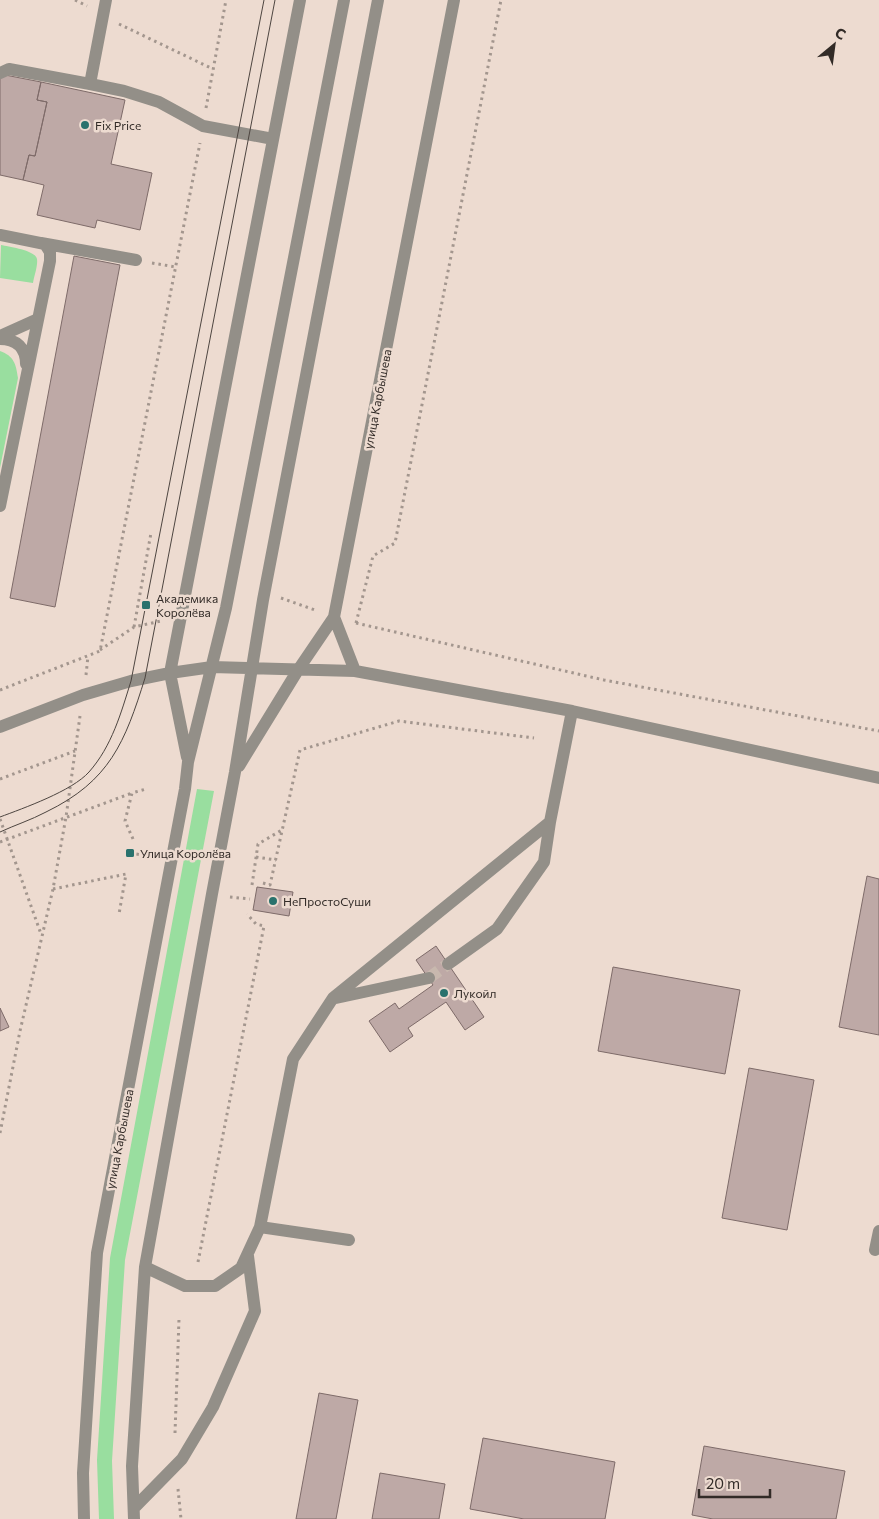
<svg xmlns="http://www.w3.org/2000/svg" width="879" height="1519" font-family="Commissioner,sans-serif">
  <rect width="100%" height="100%" fill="#eddbd0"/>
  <path fill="#99de9f" d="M1 245C10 247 35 250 37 259 38 266 34 276 33 283L0 278Z
    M0 351C14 356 16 364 18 378L0 468Z
    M197 789 214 791 125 1260 112 1461 114 1519H99L97 1460 110 1258Z"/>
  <path fill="#bea9a6" stroke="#7e6b69" d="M0 74 41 82 37 100 47 102 35 156 29 155 23 180 0 175Z
    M41 82 125 100 111 164 152 173 140 230 97 220 95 228 37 215 44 185 23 180 29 155 35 156 47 102 37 100Z
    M74 256 120 265 55 607 10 598Z
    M867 876 879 879V1035L839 1027Z
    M257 887 293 892 289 916 253 910Z
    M436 946 484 1017 465 1030 446 1002 408 1028 413 1036 390 1052 369 1021 395 1003 399 1009 433 985 416 960Z
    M613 967 740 990 725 1074 598 1051Z
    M0 1008 9 1027 0 1031Z
    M749 1068 814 1080 787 1230 722 1218Z
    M319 1393 358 1400 336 1519H296Z
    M483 1438 615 1462 605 1519H524L470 1509Z
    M704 1446 845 1471 836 1519H713L692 1515Z
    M380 1473 445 1484 439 1519H372Z"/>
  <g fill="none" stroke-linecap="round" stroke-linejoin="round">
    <path stroke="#c8b8ae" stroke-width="12" stroke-dasharray="12 6" stroke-linecap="butt" d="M429 978 448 964"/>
    <path stroke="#a3968e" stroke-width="3" stroke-dasharray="2.5 4" stroke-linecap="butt" d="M75 0 87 6
      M119 24 213 69
      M206 108 226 0
      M152 263 176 267
      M281 598 315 610
      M356 623 373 556 395 543 501 0
      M356 623 604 680 879 731
      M134 627 151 533
      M100 650 134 627 161 621
      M86 675 88 656
      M0 690 100 651 200 143
      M0 779 75 751
      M0 819 41 934
      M133 839 125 821 132 793 146 789
      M0 842 132 793
      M130 853 154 857
      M256 857 276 860
      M263 883 270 885 300 750 399 721 534 738
      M252 885 258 844 282 830
      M53 889 126 874 119 914
      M230 897 250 899
      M0 1133 20 1031 53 889 66 817 80 716
      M198 1262 264 926 256 924 247 914
      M175 1433 179 1319
      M178 1489 181 1519"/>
    <path stroke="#938f88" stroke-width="12" d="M0 73 9 69 90 84 106 0
      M90 84 124 91 159 102 203 126 273 139
      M0 235 45 244 50 252V261L0 506
      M41 243 136 260
      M0 336 38 319
      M0 339C17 339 26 348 26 364
      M334 617 355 671
      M0 727 83 695 131 681 170 673 212 667 355 671 572 711 879 778
      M187 757 170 673 300 0
      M239 766 298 670 334 617 454 0
      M448 964 497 929 544 862 550 822
      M336 998 429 978
      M260 1227 349 1240
      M875 1250 879 1231
      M145 1267 185 1286H215L241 1268 260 1227 293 1059 333 998 550 822 572 711
      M134 1508 182 1459 213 1407 255 1311 248 1256
      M84 1519 83 1473 97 1253 185 789 188 762 226 608 344 0
      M134 1519 132 1466 145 1267 212 894 235 772 263 600 378 0"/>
    <path stroke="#4d4540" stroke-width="1" d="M0 817C24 808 72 791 89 772 112 746 121 713 131 681L264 0
      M0 832C15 825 31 820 46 812 110 781 125 742 145 678L275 0"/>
  </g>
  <g fill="#29726d" stroke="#eddbd0" stroke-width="2">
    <circle cx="85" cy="125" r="5"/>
    <rect x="141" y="600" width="10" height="10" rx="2.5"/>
    <rect x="125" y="848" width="10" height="10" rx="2.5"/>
    <circle cx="273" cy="901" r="5"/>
    <circle cx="444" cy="993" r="5"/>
  </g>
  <g text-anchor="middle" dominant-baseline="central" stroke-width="5" stroke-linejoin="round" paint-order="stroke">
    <g font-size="12" fill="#322b27" stroke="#eddbd0" text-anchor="start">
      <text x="95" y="125">Fix Price</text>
      <text x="156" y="598">Академика<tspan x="156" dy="14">Королёва</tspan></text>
      <text x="140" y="853">Улица Королёва</text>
      <text x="283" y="901">НеПростоСуши</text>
      <text x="454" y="993">Лукойл</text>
    </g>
    <g font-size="12" fill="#322b27" stroke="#eddbd0">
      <text transform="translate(377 399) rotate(-79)">улица Карбышева</text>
      <text transform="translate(119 1139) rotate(-79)">улица Карбышева</text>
    </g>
  </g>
  <g transform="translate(834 45) rotate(29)" stroke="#eddbd0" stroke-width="4" paint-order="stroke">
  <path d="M0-4L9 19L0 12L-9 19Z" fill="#322b27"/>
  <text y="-8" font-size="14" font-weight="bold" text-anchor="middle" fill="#322b27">С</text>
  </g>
  <path d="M699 1489v8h71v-8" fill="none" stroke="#322b27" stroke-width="2.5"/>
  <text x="706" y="1489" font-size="15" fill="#322b27" stroke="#eddbd0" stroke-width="4" paint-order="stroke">20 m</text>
</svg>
